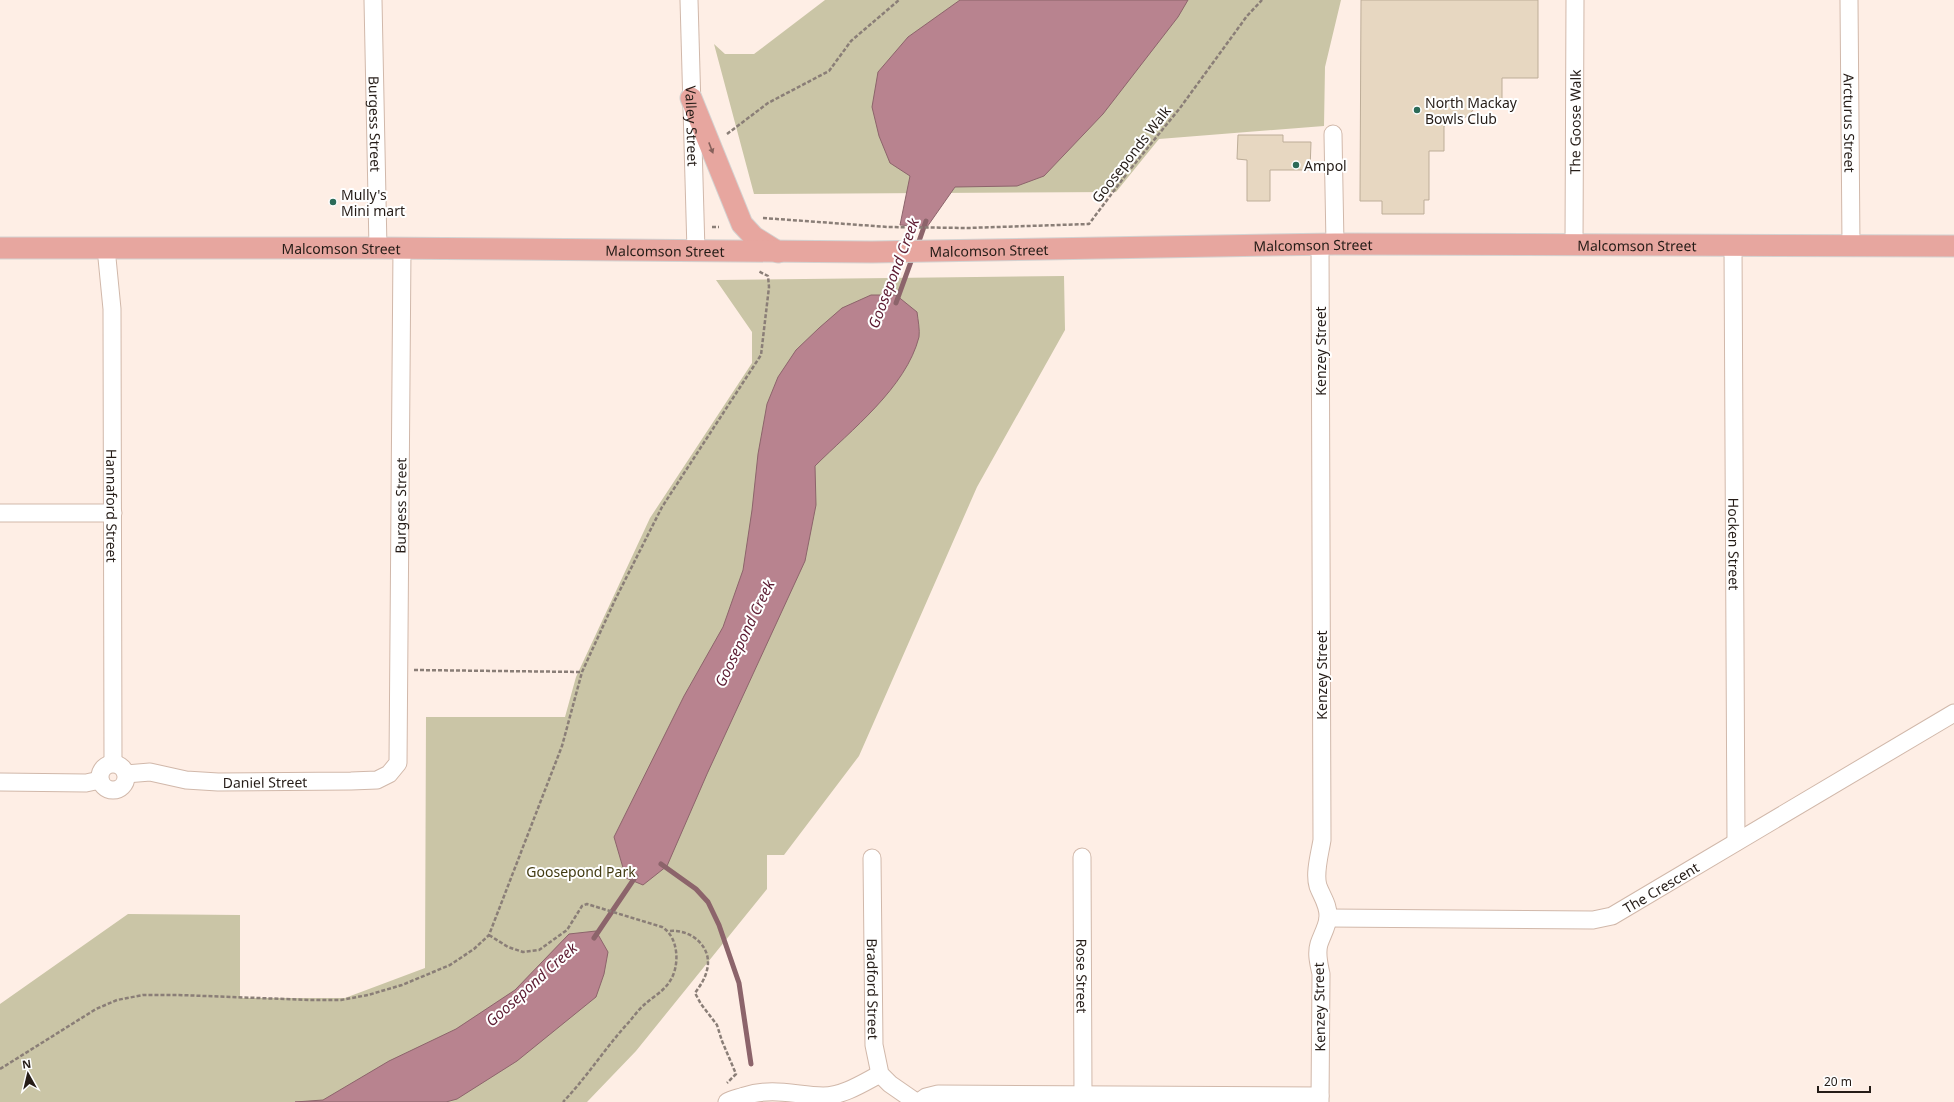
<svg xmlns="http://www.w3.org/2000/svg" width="1954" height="1102" font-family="'Noto Sans',sans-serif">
  <rect width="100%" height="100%" fill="#feeee5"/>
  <path fill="#cac5a6" d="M825 0H1341L1325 67 1324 126 1159 139 1116 192 754 194 714 44 725 54H754Z
    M1064 276 1065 330 977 487 859 756 784 855H767V889L636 1051 587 1102H0V1004L128 914 240 915V998H345L425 968 426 717H565L576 677 650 518 752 363V332L716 280Z"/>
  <path fill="#b8838f" stroke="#8c646b" d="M960 0H1188L1178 17 1103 114 1044 176 1017 186 955 187 927 227 900 225 910 176 890 163 879 136 872 107 878 72 908 37Z
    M871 295H896L917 312C918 320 920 330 919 337 906 388 851 430 815 466L816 505 805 561 707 774 667 866 643 885 626 878 614 837 684 696 723 627 743 570 752 510 758 454 767 404 778 377 796 350 819 328 842 308Z
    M596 931 608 952 604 974 596 997 517 1061 457 1099 446 1102H295L323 1100 389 1061 456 1029 515 990 569 934Z"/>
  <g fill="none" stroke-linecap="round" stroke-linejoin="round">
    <path stroke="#8c646b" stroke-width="5" d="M917 247 926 221
      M896 303 913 256
      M661 864 696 889 708 902 719 925 739 983 751 1064
      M594 938 636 876"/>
  </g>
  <path fill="#e7d7c1" stroke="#bdad98" d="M1361 0H1538V78H1502V103H1479L1468 116 1444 126V151H1429V200H1424V214H1382V201H1360Z
    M1238 135H1283V142H1311L1310 170H1270V201H1247V160L1237 159Z"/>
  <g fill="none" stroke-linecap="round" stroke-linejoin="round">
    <g stroke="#d1b8aa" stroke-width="19">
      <g id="minor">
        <path id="s1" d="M373 0 378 248"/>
        <path id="s2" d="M689 0 696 251"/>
        <path id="s3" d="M1849 0 1851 245"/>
        <path d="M1333 134 1335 244"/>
        <path id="s4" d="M1574 244 1575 0"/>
        <path id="s5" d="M1733 246 1736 842"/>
        <path id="s6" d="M106 248 112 309 113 763"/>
        <path d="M0 513H113"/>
        <circle cx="113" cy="777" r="13"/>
        <path id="s7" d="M126 774 150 772 186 780 218 782 351 781 377 780 389 774 398 763 402 248"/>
        <path d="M0 782 86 783 100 780"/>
        <path id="s8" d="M1082 857 1083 1095"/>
        <path id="s9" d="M872 858 874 1045 880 1074 890 1084 916 1102"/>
        <path id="s10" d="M1328 918 1593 920 1612 916 1954 713"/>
        <path d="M727 1102C732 1099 739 1098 744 1096 773 1087 795 1095 823 1096 843 1096 863 1083 880 1074"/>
        <path d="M919 1102 926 1097 938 1094 1320 1096"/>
        <path d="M1320 1102 1321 974C1319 964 1316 954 1319 944 1322 935 1327 927 1328 918 1329 905 1322 897 1318 886 1314 873 1320 853 1322 840L1320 244"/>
      </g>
    </g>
    <g stroke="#d3d2d1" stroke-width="23">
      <g id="major">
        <path d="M691 98 742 224 754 237 778 252"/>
        <path id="s11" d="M0 248H378L872 252 1335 244 1954 246"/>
      </g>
    </g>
    <path stroke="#8a7e77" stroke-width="2.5" stroke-dasharray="4 2" stroke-linecap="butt" d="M727 134 768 103 829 71 851 41 899 0
      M763 218 888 227 967 228 1089 224 1128 172 1180 108 1247 16 1262 0
      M712 227H719
      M414 670 582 672
      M670 931C691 929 713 947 707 970 705 979 700 986 695 993L701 1004 717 1025 722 1041 736 1074 727 1083
      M489 935 508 947 523 952 539 950 567 930 582 906 587 904 662 927C679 937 680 966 670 981 664 991 653 997 645 1004 639 1009 634 1016 629 1022 605 1048 587 1077 563 1102
      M0 1069 96 1009 117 1000 143 995H179L311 1000H341L368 995 402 985 450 965 474 949 489 935 562 746 582 672 615 600 662 507 761 355 769 287 768 276 758 271"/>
    <use href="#minor" stroke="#fff" stroke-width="17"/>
    <use href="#major" stroke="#e7a69f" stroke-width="21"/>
  </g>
  <defs><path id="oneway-solid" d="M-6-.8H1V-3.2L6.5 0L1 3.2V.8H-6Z"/></defs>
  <use fill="#86615b" href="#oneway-solid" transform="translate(711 148) rotate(69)"/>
  <g fill="#2c6b58" stroke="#fff" stroke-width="1.5">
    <circle cx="1417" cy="110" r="4"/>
    <circle cx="1296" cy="165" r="4"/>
    <circle cx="333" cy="202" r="4"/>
  </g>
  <g text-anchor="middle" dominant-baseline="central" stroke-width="4" stroke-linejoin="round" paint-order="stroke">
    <g font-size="14" fill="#251c17" stroke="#fff" text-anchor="start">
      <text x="1425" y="102">North Mackay<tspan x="1425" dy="16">Bowls Club</tspan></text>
      <text x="1304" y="165">Ampol</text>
      <text x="341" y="194">Mully's<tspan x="341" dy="16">Mini mart</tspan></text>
    </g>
    <g font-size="14" fill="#251c17" stroke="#fff">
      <text stroke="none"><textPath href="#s4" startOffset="122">The Goose Walk</textPath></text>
      <text stroke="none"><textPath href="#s3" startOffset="123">Arcturus Street</textPath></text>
      <text stroke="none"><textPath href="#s1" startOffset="124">Burgess Street</textPath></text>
      <text stroke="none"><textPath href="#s2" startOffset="126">Valley Street</textPath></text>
      <text transform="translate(1131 154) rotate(-52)">Gooseponds Walk</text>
      <text stroke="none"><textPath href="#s11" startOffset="1313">Malcomson Street</textPath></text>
      <text stroke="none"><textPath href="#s11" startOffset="1637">Malcomson Street</textPath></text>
      <text stroke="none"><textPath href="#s11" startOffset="341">Malcomson Street</textPath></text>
      <text stroke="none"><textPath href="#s11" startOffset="989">Malcomson Street</textPath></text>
      <text stroke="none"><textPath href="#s11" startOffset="665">Malcomson Street</textPath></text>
      <text transform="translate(1320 351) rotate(-90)">Kenzey Street</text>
      <text stroke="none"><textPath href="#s6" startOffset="258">Hannaford Street</textPath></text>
      <text stroke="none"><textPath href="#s7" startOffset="537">Burgess Street</textPath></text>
      <text stroke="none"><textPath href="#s5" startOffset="298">Hocken Street</textPath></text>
      <text transform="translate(1321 675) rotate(-90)">Kenzey Street</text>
      <text stroke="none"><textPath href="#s7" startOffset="140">Daniel Street</textPath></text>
      <text stroke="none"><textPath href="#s10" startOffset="341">The Crescent</textPath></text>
      <text stroke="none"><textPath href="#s8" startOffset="119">Rose Street</textPath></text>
      <text stroke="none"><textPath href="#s9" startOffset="131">Bradford Street</textPath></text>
      <text transform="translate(1319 1007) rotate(-91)">Kenzey Street</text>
    </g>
    <g font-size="14" fill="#423b12" stroke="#fff">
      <text x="581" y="871">Goosepond Park</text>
    </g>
    <g font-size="15" font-style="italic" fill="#5d1c32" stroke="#fff">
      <text transform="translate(893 273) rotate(-69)">Goosepond Creek</text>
      <text transform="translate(744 633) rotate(-64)">Goosepond Creek</text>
      <text transform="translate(531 984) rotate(-42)">Goosepond Creek</text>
    </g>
  </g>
  <g transform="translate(28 1074) rotate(352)" stroke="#ffffff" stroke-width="3" paint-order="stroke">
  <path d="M0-3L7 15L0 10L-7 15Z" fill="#251c17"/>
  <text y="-6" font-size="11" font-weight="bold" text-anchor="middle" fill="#251c17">N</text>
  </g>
  <path d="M1818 1086v6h52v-6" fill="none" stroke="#251c17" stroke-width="2"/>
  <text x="1824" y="1086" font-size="12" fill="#251c17" stroke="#ffffff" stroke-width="3" paint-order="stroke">20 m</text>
</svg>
